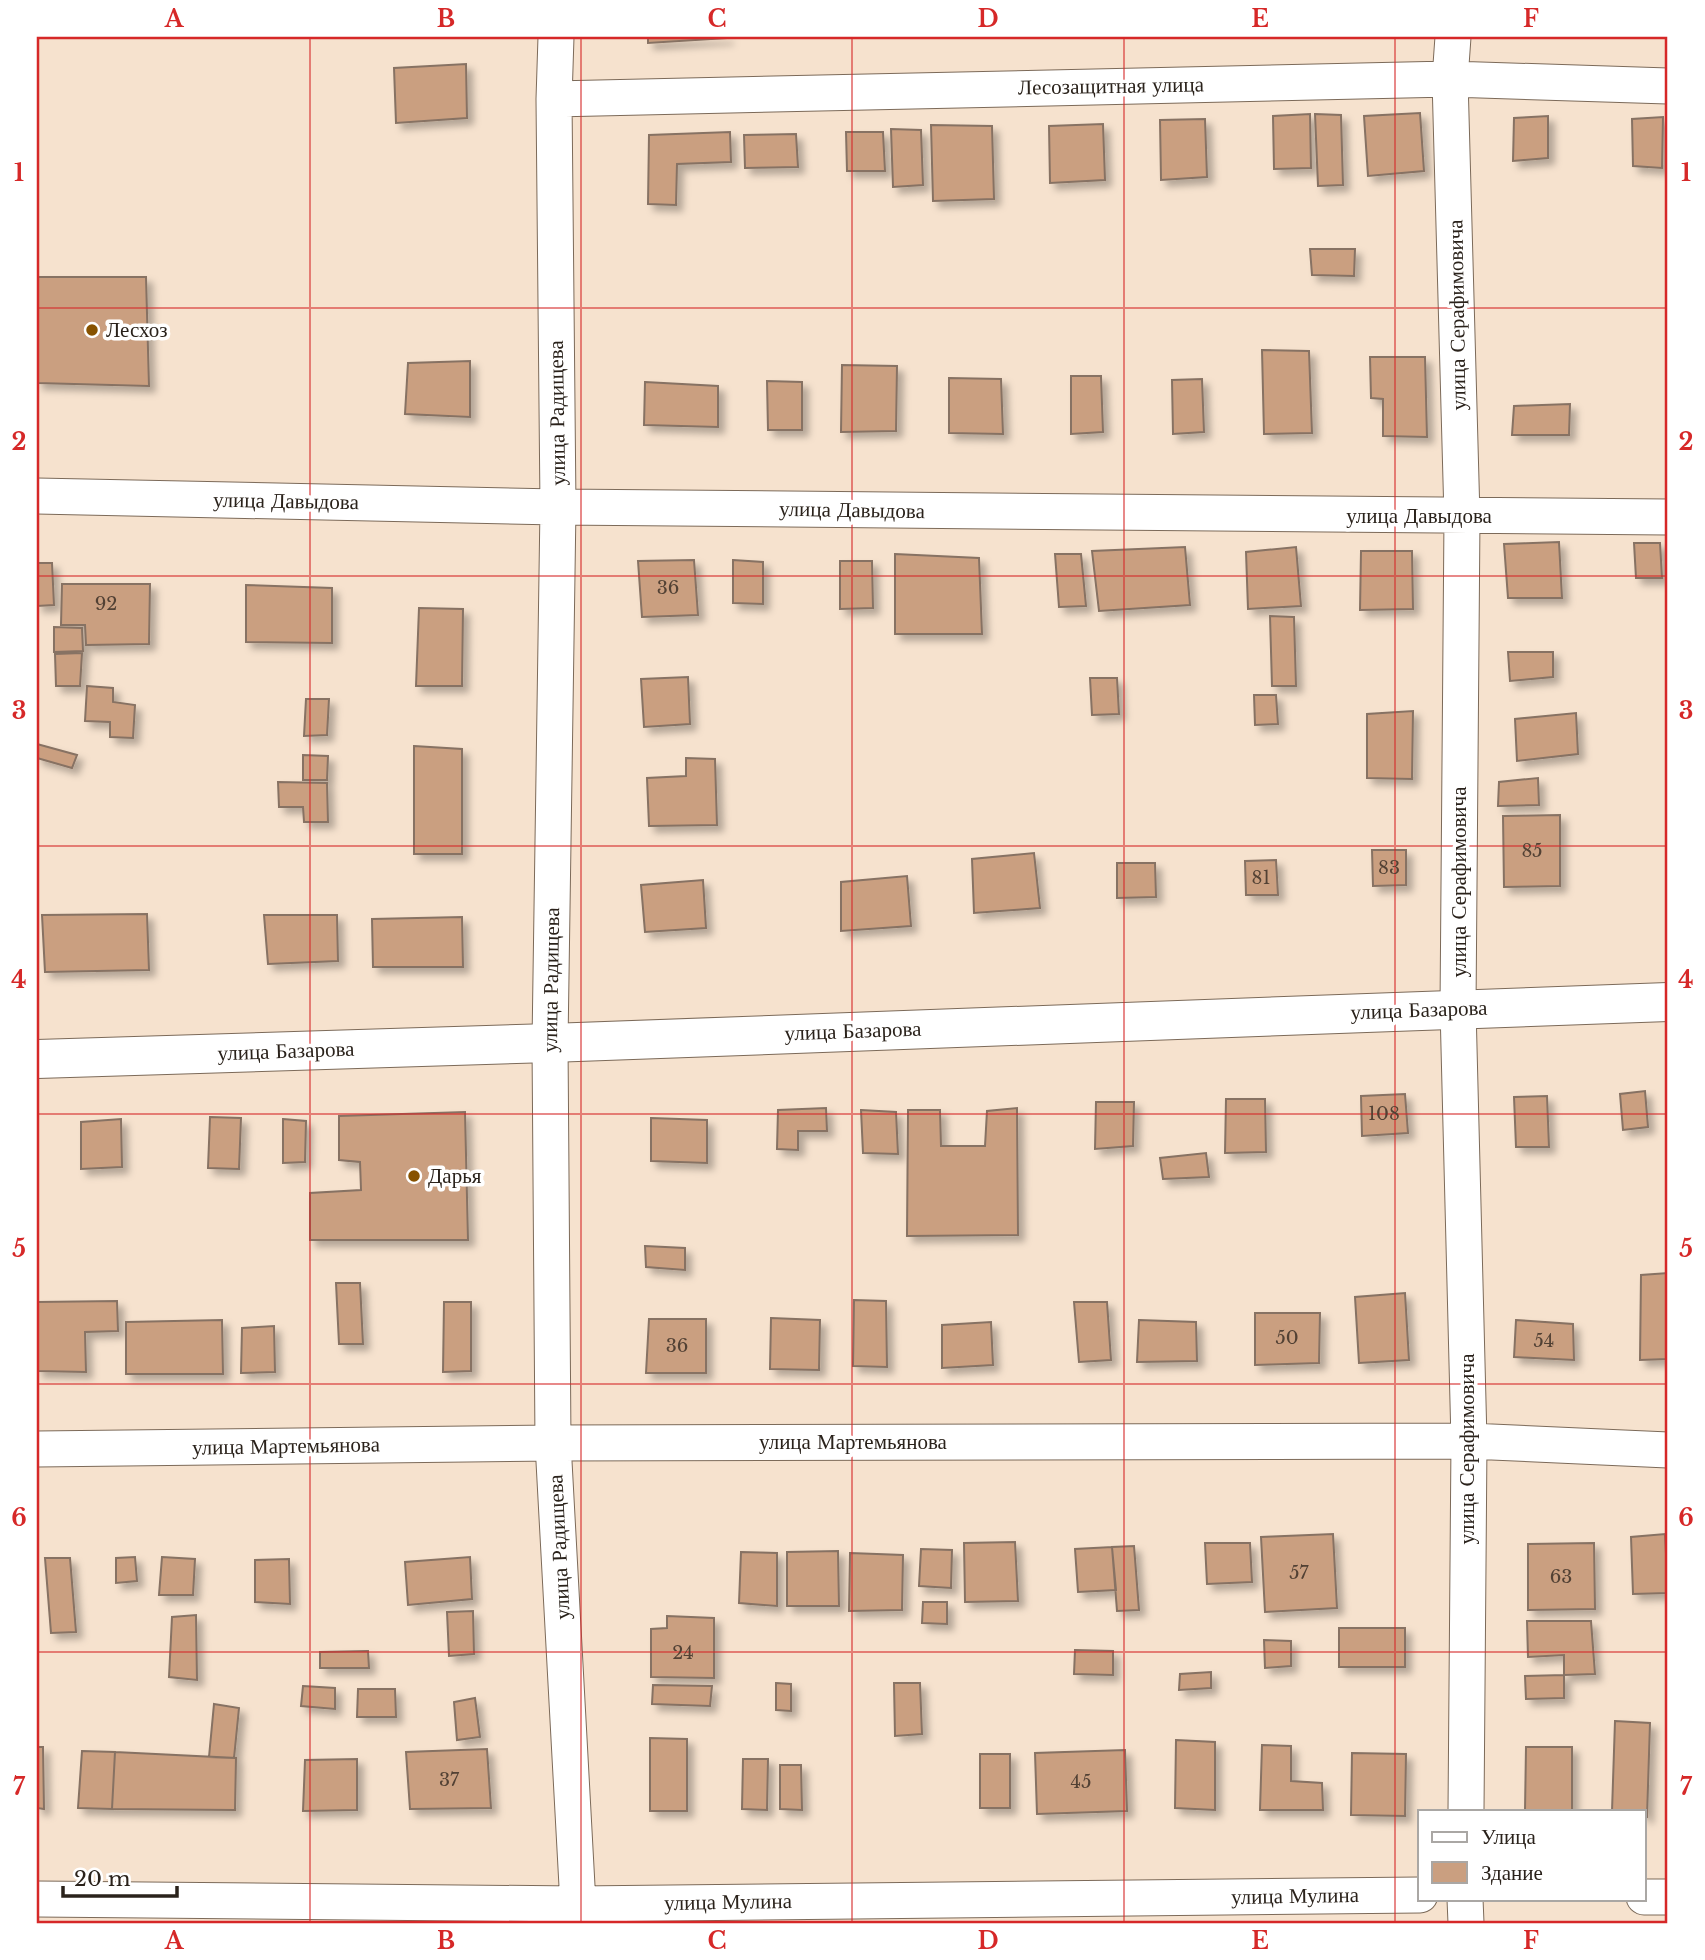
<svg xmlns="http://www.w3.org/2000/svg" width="1705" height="1960" font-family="'Libre Baskerville',serif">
  <defs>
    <filter id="shadow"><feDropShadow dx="6" dy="6" stdDeviation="3.5" flood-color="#0004"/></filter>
  </defs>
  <rect width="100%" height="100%" fill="#f6e2ce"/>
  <path fill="#ca9f80" stroke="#877263" stroke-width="2" filter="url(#shadow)" d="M648 37H727V38L648 43Z
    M466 64 467 118 396 123 394 68Z
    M1420 113 1424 171 1368 176 1364 116Z
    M1310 114 1311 168 1274 169 1273 116Z
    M1315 114 1341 115 1343 185 1318 186Z
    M1548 116V158L1513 161 1514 118Z
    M1663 117 1662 168 1633 166 1632 119Z
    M1205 119 1207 177 1161 180 1160 120Z
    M1103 124 1105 180 1050 183 1049 126Z
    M931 125 992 126 994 199 933 201Z
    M891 129 921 130 923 185 893 187Z
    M730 132 731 162 677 164 676 205 648 204 649 135Z
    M846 132H883L885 171H847Z
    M796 134 798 167 745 168 744 135Z
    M1310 249H1355L1354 276 1312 275Z
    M37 277H146L149 386 37 383Z
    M1262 350 1309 351 1312 433 1264 434Z
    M1370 357H1425L1427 437 1383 436V399L1371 398Z
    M470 361V417L405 414 408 363Z
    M842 365 897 366 896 431 841 432Z
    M1071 376H1101L1103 432 1071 434Z
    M949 378 1001 379 1003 434 949 433Z
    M1202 379 1204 432 1173 434 1172 380Z
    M767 381 802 382V430H768Z
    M645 382 718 386V427L644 425Z
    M1570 404 1569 435H1512L1514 406Z
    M1559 542 1562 598H1508L1504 544Z
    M1634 543H1660L1662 578H1636Z
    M1185 547 1190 605 1099 611 1092 551Z
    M1296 547 1301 606 1248 609 1246 552Z
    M1361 551H1412L1413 609 1360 610Z
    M895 554 979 558 982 634H895Z
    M1055 554H1081L1086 606 1059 607Z
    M694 560 698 615 642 617 638 561Z
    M733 560 763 562V604L733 603Z
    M840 561H872L873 608 840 609Z
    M37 563H52L54 605 37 606Z
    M62 584H150L149 644 86 645 85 625H61Z
    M246 585 332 588V643L246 642Z
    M419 608 463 609 462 686H416Z
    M1270 616 1294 617 1296 686H1272Z
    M54 627 82 628 83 651 54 652Z
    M1508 652H1553V677L1510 681Z
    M82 653 80 686H56L55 654Z
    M688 677 690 724 644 727 641 679Z
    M1090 678H1117L1119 714 1092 715Z
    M87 686 113 688V702L135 705 133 738 110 737V722L85 721Z
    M1254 695H1276L1278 724 1255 725Z
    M306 699H329L327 735 304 736Z
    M1413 711 1412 779 1367 778V714Z
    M1576 713 1578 754 1517 761 1515 719Z
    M37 744 77 755 72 768 37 758Z
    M414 746 462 749V854H414Z
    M303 755 328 756 327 780H303Z
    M686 758 715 759 717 825 649 826 647 778 686 776Z
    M1538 778 1539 805 1498 806 1499 782Z
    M278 782 327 783 328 822H304L303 807H279Z
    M1560 815V886L1504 887 1503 816Z
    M1372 850H1406V885L1373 886Z
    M1034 853 1040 908 974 913 972 859Z
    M1276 860 1278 895H1246L1245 861Z
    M1117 863H1155L1156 897 1117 898Z
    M907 876 911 926 841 931V882Z
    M703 880 706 928 645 932 641 885Z
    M147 914 149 970 45 972 42 915Z
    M264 915H337L338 961 268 964Z
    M462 917 463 967H373L372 919Z
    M1645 1091 1648 1127 1623 1130 1620 1094Z
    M1405 1094 1408 1133 1362 1136 1361 1096Z
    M1547 1096 1549 1147H1516L1514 1097Z
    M1226 1099H1265L1266 1152 1225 1153Z
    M1096 1102H1134L1133 1146 1095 1149Z
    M826 1108 827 1131H798V1150L777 1149 778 1110Z
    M1017 1108 1018 1235 907 1236 908 1110H940L941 1146H985L987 1111Z
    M861 1110 896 1112 898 1154 863 1153Z
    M465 1112 468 1240H310V1193L361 1190 360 1162 339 1160V1116Z
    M210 1117 241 1118 239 1169 208 1168Z
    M651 1118 707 1120V1163L651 1161Z
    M121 1119 122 1167 81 1169V1122Z
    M283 1119 306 1121 305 1162 283 1163Z
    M1206 1153 1209 1177 1163 1179 1160 1158Z
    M645 1246 685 1248V1270L646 1267Z
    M1668 1273V1359L1640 1360 1641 1275Z
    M336 1283H360L363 1344H339Z
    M1405 1293 1409 1360 1359 1363 1355 1297Z
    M854 1300 886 1301 887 1367 853 1366Z
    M117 1301 118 1331 85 1332 86 1372 37 1371V1302Z
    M444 1302H471V1371L443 1372Z
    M1074 1302H1107L1111 1360 1079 1362Z
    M1255 1313H1320L1319 1363 1255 1365Z
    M771 1318 820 1320 819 1370 770 1369Z
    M649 1319H706V1373H646Z
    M222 1320 223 1374H126V1322Z
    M1139 1320 1196 1322 1197 1361 1137 1362Z
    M1516 1320 1573 1324 1574 1360 1514 1357Z
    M991 1322 993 1365 942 1368V1325Z
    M274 1326 275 1372 241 1373 242 1328Z
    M1333 1534 1337 1608 1265 1612 1261 1537Z
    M1665 1534 1668 1593 1633 1594 1631 1537Z
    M1015 1542 1018 1601 965 1602 964 1543Z
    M1205 1543H1250L1252 1582 1207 1584Z
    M1594 1543 1595 1609 1528 1610V1544Z
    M1134 1546 1139 1610 1117 1611 1112 1547Z
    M1112 1547 1116 1590 1078 1592 1075 1549Z
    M921 1549 952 1550 951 1588 919 1586Z
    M838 1551 839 1606H787V1552Z
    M741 1552 777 1553V1606L739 1603Z
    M850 1553 903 1555 902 1610 849 1611Z
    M135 1557 137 1581 116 1583V1558Z
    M162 1557 195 1559 193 1595H159Z
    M470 1557 472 1599 408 1605 405 1562Z
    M45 1558H70L76 1632 51 1633Z
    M289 1559 290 1604 255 1602V1560Z
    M923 1602H947V1624L922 1623Z
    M473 1611 474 1654 449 1656 447 1612Z
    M196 1615 197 1680 169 1677 172 1617Z
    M667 1616 714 1618V1678L651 1677V1629L667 1628Z
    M1527 1621H1591L1595 1674 1564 1675V1655L1528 1657Z
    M1339 1628H1405V1667H1339Z
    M1264 1640 1291 1641V1666L1265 1668Z
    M1075 1650 1113 1651V1675L1074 1674Z
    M368 1651 369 1668H320V1652Z
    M1211 1672V1688L1179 1690 1180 1674Z
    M1564 1675V1698L1526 1699 1525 1676Z
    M776 1683 791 1684V1711L776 1710Z
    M894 1683H920L922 1734 895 1736Z
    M653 1685 712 1686 710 1706 652 1704Z
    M303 1686 335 1688V1709L301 1706Z
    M358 1689H395L396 1717H357Z
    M475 1698 480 1737 457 1740 454 1702Z
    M214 1704 239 1708 234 1758 209 1757Z
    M1615 1721 1650 1723 1647 1817H1644V1811H1612Z
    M650 1738 687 1739V1811H650Z
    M1176 1740 1215 1742V1810L1175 1808Z
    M1262 1745 1291 1746V1781L1322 1783 1323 1810H1260Z
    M37 1747H43L44 1809 37 1808Z
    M1526 1747H1572V1811H1525Z
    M487 1749 491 1808 410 1809 406 1752Z
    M1125 1750 1127 1811 1037 1814 1035 1753Z
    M82 1751 115 1752 112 1809 78 1808Z
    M115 1752 236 1758 235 1810 112 1809Z
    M1352 1753 1406 1754 1405 1816 1351 1815Z
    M980 1754H1010V1808H980Z
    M357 1759V1810L303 1811 305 1760Z
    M743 1759H768L767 1810 742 1809Z
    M780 1765H801L802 1810 780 1809Z"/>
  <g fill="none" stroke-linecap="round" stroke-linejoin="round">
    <g stroke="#7c6a59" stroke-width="37">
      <path id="street" d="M556 37 554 99 558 507 550 1043 553 1443 579 1923
        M1453 37 1450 79 1462 517 1458 1008 1469 1441 1466 1811
        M554 99 1450 79 1668 86
        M37 496 558 507 1668 517
        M37 1449 553 1443 1469 1441 1668 1450
        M1644 1897H1668
        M37 1899 577 1904 1420 1895
        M1465 1899 1466 1923"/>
    </g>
    <g stroke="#7c6a59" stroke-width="40">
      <path id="secondary" d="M37 1059 550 1043 1668 1002"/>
    </g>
    <use href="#street" stroke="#fff" stroke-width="35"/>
    <use href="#secondary" stroke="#fff" stroke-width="38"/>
  </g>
  <path fill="none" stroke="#d62828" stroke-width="2" stroke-opacity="0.55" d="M310 37V1923M581 37V1923M852 37V1923M1124 37V1923M1395 37V1923M37 308H1668M37 576H1668M37 846H1668M37 1114H1668M37 1384H1668M37 1652H1668"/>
  <g fill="#875200" stroke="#fff" stroke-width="2.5">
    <circle cx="92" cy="330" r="7"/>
    <circle cx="414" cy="1176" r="7"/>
  </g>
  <g text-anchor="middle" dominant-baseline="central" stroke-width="7" stroke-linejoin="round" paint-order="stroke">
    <g font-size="18" fill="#524134">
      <text x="668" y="588">36</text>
      <text x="106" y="604">92</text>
      <text x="1532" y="851">85</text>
      <text x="1389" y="868">83</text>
      <text x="1261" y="878">81</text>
      <text x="1384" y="1114">108</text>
      <text x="1287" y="1338">50</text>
      <text x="1544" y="1341">54</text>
      <text x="677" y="1346">36</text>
      <text x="1299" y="1573">57</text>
      <text x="1561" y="1577">63</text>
      <text x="683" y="1653">24</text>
      <text x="449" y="1780">37</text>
      <text x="1081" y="1782">45</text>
    </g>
    <g font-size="21" fill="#2a221b" stroke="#fff">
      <text transform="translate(1111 86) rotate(-1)">Лесозащитная улица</text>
      <text transform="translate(1457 315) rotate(-91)">улица Серафимовича</text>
      <text transform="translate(557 413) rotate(-91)">улица Радищева</text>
      <text transform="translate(286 501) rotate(1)">улица Давыдова</text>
      <text transform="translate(852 510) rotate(1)">улица Давыдова</text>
      <text x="1419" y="516">улица Давыдова</text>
      <text transform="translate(1459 882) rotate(-90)">улица Серафимовича</text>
      <text transform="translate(551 980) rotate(-89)">улица Радищева</text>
      <text transform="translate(1419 1010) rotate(-2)">улица Базарова</text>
      <text transform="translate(853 1031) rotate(-2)">улица Базарова</text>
      <text transform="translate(286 1051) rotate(-2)">улица Базарова</text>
      <text x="853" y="1442">улица Мартемьянова</text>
      <text transform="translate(286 1446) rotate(-1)">улица Мартемьянова</text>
      <text transform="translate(1467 1449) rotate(-90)">улица Серафимовича</text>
      <text transform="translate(559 1547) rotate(-93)">улица Радищева</text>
      <text transform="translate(1295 1896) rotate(-1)">улица Мулина</text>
      <text transform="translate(728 1902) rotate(-1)">улица Мулина</text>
    </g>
    <g font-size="21" fill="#2a221b" stroke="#fff" text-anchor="start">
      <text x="106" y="330">Лесхоз</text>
      <text x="428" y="1176">Дарья</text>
    </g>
  </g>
  <rect width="1705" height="1960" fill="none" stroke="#ffffff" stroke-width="77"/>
  <rect x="1418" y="1810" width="228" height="91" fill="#ffffff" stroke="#aaa7a4" stroke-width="2"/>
  <rect x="1432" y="1832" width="35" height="10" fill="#ffffff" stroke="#aaa7a4" stroke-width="2"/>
  <text x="1481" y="1844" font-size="21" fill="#2a221b">Улица</text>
  <rect x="1432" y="1862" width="35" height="21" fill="#ca9f80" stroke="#aaa7a4" stroke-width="2"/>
  <text x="1481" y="1880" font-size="21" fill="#2a221b">Здание</text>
  <path d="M63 1886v10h114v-10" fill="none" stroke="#2a221b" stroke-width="3.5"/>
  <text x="74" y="1886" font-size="21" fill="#2a221b" stroke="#ffffff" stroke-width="5" paint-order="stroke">20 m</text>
  <rect x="38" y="38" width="1628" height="1884" fill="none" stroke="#d62828" stroke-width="2.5"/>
  <g font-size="23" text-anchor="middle" font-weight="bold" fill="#d62828">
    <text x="174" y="27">A</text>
    <text x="446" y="27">B</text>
    <text x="717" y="27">C</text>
    <text x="988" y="27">D</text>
    <text x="1260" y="27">E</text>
    <text x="1531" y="27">F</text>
    <text x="19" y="181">1</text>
    <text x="1686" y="181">1</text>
    <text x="19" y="450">2</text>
    <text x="1686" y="450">2</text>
    <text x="19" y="719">3</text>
    <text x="1686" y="719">3</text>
    <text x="19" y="988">4</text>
    <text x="1686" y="988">4</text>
    <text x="19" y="1257">5</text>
    <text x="1686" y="1257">5</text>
    <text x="19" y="1526">6</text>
    <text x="1686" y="1526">6</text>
    <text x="19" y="1795">7</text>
    <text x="1686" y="1795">7</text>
    <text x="174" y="1949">A</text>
    <text x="446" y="1949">B</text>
    <text x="717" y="1949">C</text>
    <text x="988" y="1949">D</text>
    <text x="1260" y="1949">E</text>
    <text x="1531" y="1949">F</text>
  </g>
</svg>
